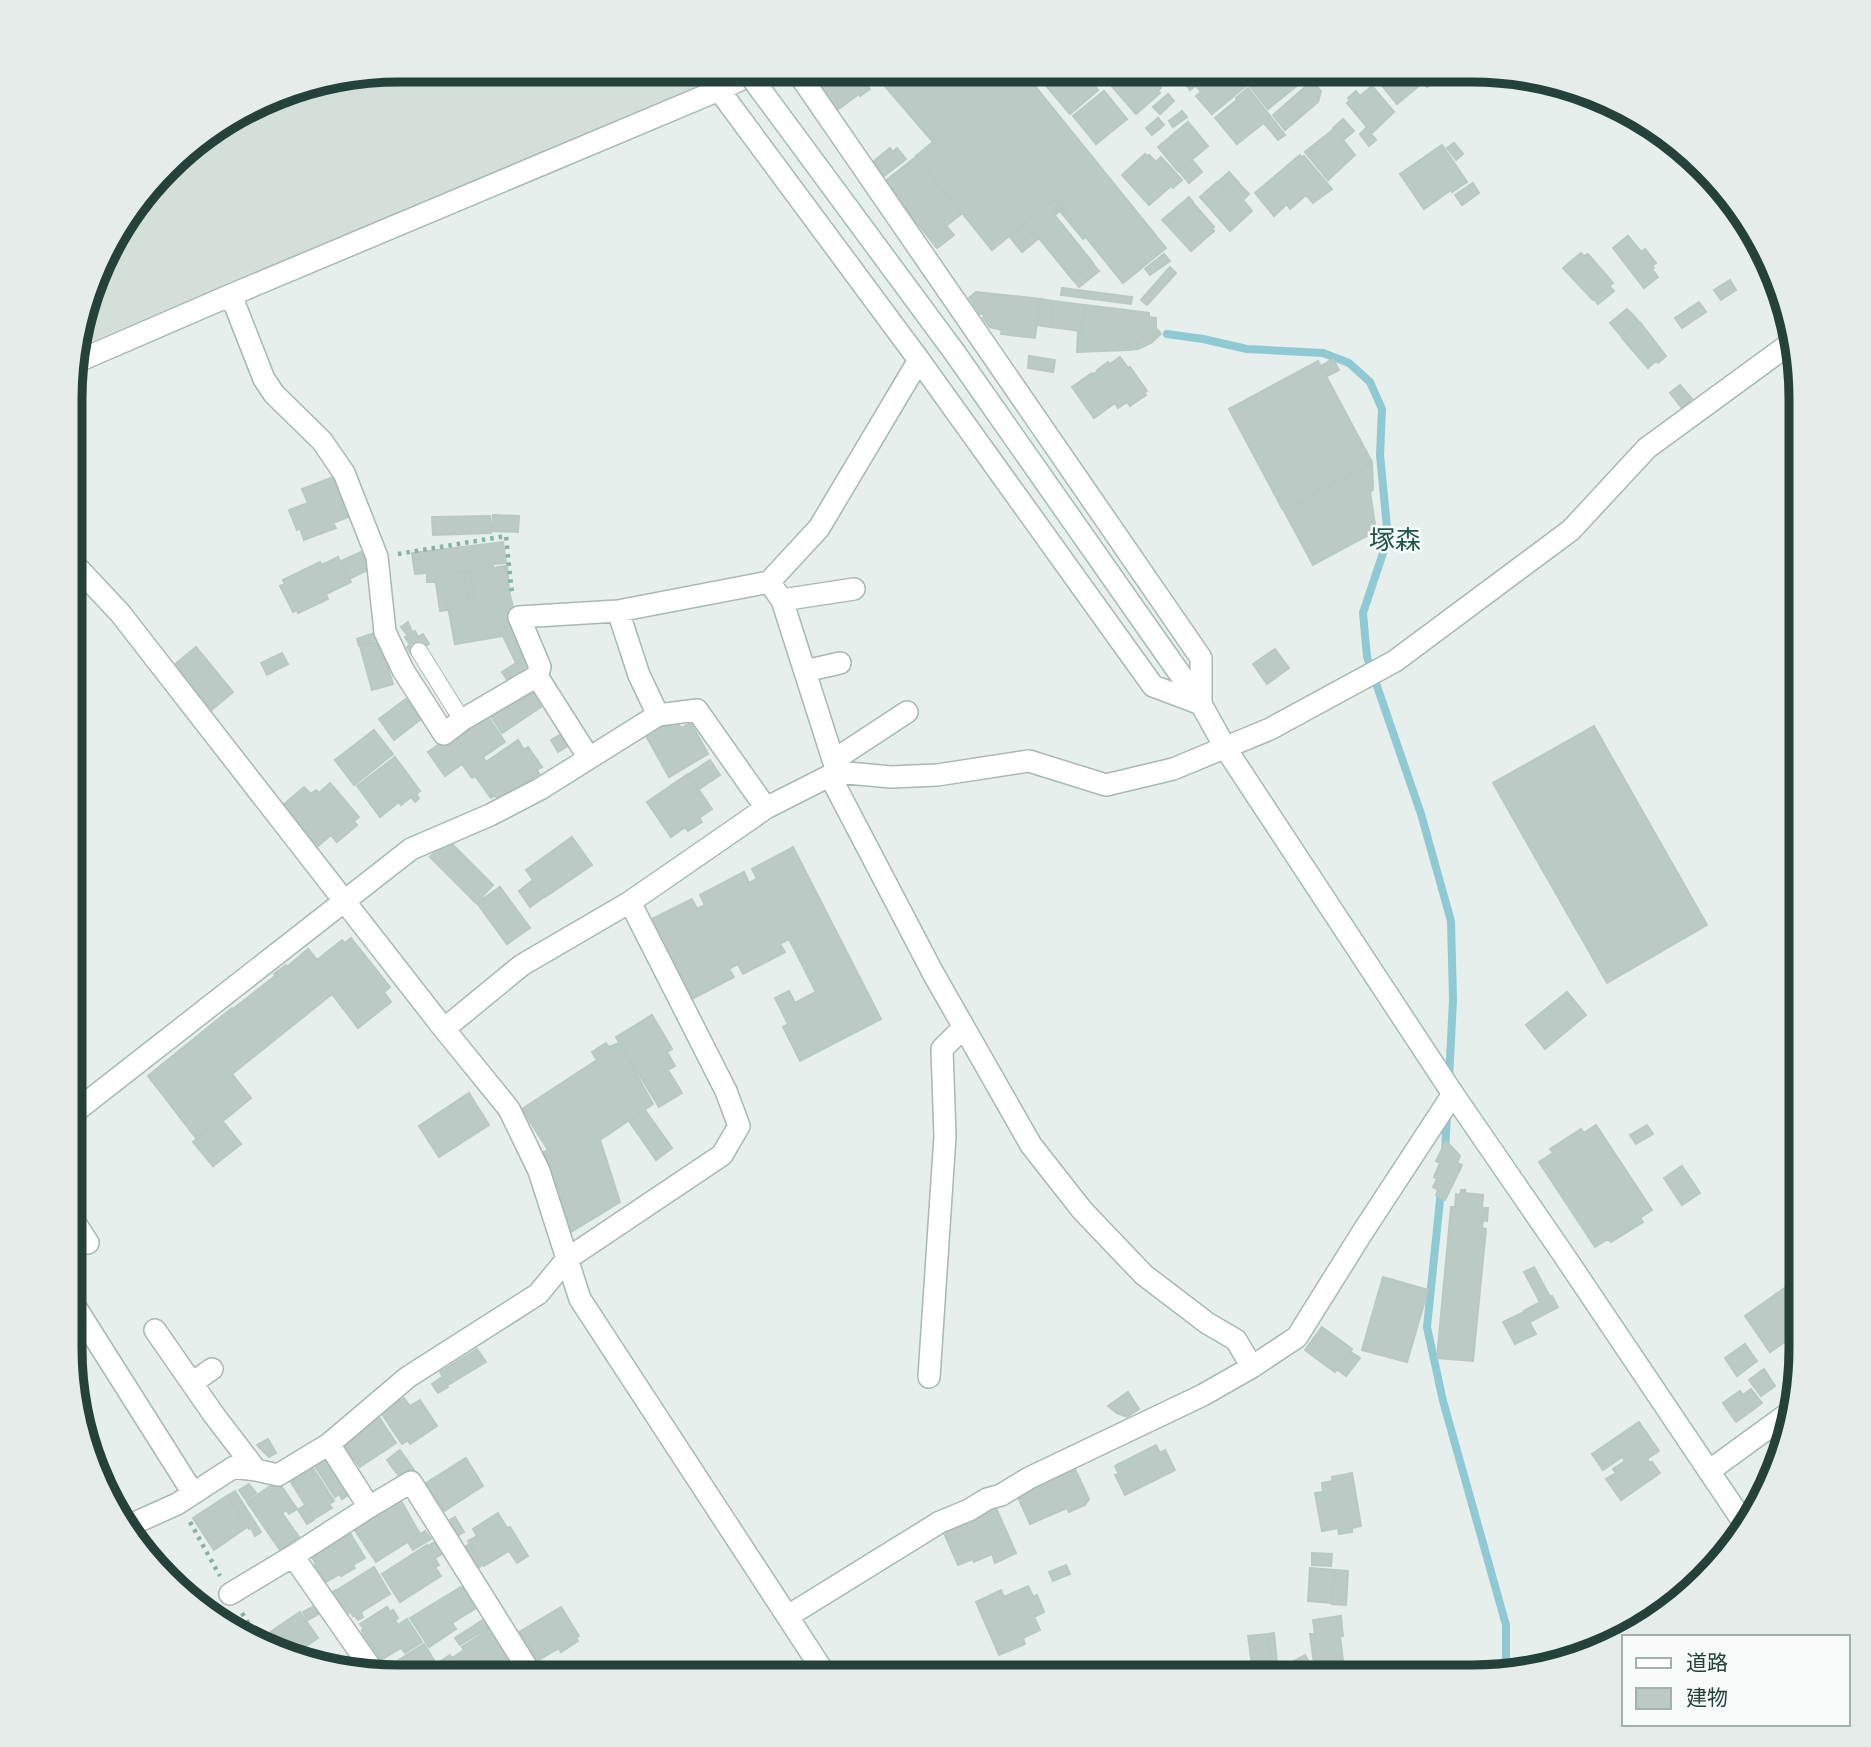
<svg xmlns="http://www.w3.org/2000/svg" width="1871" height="1747" font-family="Lato,'Noto Sans JP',sans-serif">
  <rect width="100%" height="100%" fill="#e6efeb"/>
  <path fill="#d4dfda" d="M399 70H742L686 97 460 186 76 348V335L114 235 182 151 293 88Z"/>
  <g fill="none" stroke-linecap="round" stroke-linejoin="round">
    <path stroke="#8ec9d4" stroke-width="8" d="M1167 334 1203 339 1247 349 1323 353 1349 363 1370 382 1382 409 1380 455 1388 538 1363 613 1367 657 1421 814 1451 921 1453 1000 1449 1079
      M1445 1153 1447 1113
      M1441 1190 1427 1327 1443 1401 1506 1625V1673"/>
  </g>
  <path fill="#bbcac4" stroke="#b8c9c2" stroke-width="2" d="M808 70H856L870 89 860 96 859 94 837 110Z
    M871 70H1022L1166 248 1123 283 1055 199 992 250 916 156 933 142Z
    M1045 70H1083L1098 90 1070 114 1038 76Z
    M1126 70 1146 71 1161 88 1158 91 1160 93 1136 114 1110 84Z
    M1200 71 1205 78 1190 90 1185 83Z
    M1217 71H1233L1246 86 1212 114 1196 96 1201 92 1197 87Z
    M1252 71H1294L1303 81 1268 109 1248 84 1250 82 1245 76Z
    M1383 71H1408L1420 85 1397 104 1375 77Z
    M1414 71H1446L1427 87Z
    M1312 81 1321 91 1318 102 1285 130 1273 115Z
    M1372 86 1394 112 1372 133 1347 103 1350 100 1348 98 1356 91 1360 96Z
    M1248 88 1271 117 1237 144 1215 118 1237 100 1236 98Z
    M1104 91 1127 119 1096 144 1073 116Z
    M1168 94 1174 101 1160 114 1153 107Z
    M1182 111 1187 117 1173 127 1169 121Z
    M1271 117 1285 135 1278 140 1264 123Z
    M1158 118 1164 125 1152 135 1146 128Z
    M1343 119 1354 131 1343 140 1333 128Z
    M1188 122 1208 146 1178 171 1158 147Z
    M1366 128 1376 140 1369 146 1360 134Z
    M1334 129 1355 155 1328 180 1305 152Z
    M1454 143 1463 154 1456 160 1447 148Z
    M1442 145 1467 182 1452 192 1451 190 1424 209 1400 174Z
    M890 148 893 152 897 148 906 159 884 176 873 162Z
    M1145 154 1147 156 1149 155 1156 162 1161 157 1182 180 1173 188 1171 186 1149 205 1122 175Z
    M1300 155 1302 158 1304 156 1332 189 1313 203 1306 195 1290 209 1287 204 1274 216 1255 193Z
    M916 157 961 214 930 239 884 182Z
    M1192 160 1202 172 1189 183 1179 171Z
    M1229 172 1239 183 1228 193 1218 182Z
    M1217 182 1228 194 1239 184 1249 194 1243 200 1252 211 1230 231 1200 197Z
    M1473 183 1479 193 1462 205 1455 195Z
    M1189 197 1193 202 1167 225 1162 220Z
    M1055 200 1060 206 1053 213 1093 263 1073 280 1034 232 1017 246 1010 237Z
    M1193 203 1214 227 1212 228 1214 231 1191 251 1168 226Z
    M1061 207 1086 237 1083 239 1060 211 1055 215 1054 213Z
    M946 226 954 235 937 248 930 239Z
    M1034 232 1039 238 1022 252 1017 246Z
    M1628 236 1641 252 1645 249 1656 263 1652 266 1654 268 1652 269 1658 277 1644 288 1613 248Z
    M1581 253 1584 256 1588 254 1613 283 1593 300 1563 268Z
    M1164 254 1170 261 1150 275 1145 269Z
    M1093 264 1099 271 1079 287 1073 279Z
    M1170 267 1176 273 1147 305 1141 300Z
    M1730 280 1736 290 1721 300 1714 290Z
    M1609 286 1614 291 1598 304 1594 299Z
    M1062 288 1132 297 1131 304 1061 295Z
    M976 292 1040 299 1035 338 1001 334 1002 330 990 327 983 318 984 314H980L969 298Z
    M1041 299 1053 301 1050 327 1037 325Z
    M1053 301 1085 305 1081 331 1050 327Z
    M1699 302 1706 312 1682 328 1675 318Z
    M1085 305 1149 313V317L1156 318V332L1127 347V350L1077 352 1078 331 1082 332Z
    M1627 309 1633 315 1615 329 1610 323Z
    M1633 315 1639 322 1622 337 1616 330Z
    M1640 322 1666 356 1658 363 1656 361 1648 368 1622 338Z
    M1157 329 1161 334 1151 343 1138 349 1129 350 1128 347 1157 332Z
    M1029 356 1055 360 1053 372 1028 368Z
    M1120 357 1128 368 1130 367 1147 391 1144 393 1146 395 1130 406 1127 402 1118 408 1115 403 1094 418 1072 387 1092 373 1093 374 1098 371 1097 370 1108 362 1110 364Z
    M1333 359 1339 370 1327 376 1321 366Z
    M1318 361 1372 462 1283 510 1229 409Z
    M1680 385 1692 399 1682 408 1670 393Z
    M1372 463 1373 490 1370 492 1376 531 1313 565 1284 511Z
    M333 477 348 517 333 523 336 528 304 540 300 528 297 530 289 510 308 503 302 489Z
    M493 515 519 516 518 532 492 531Z
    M490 516 491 533 433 535 432 517Z
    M503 542 506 563 493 564V568L434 576 435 582H427V573L415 574 412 553Z
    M361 552 370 569 349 579 341 561Z
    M338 557 351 582 326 594 328 599 298 613 297 610 293 612 280 586 285 584 283 580 320 562 322 565Z
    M507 566 509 591 518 626 530 654 516 663 503 636 455 644 447 602 474 598 470 571Z
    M464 572H470L474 598 468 599Z
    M464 572 467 599 447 602 448 610 440 611 435 576Z
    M408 622 412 632 415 631 418 637 423 634 429 644 411 654 407 647 410 645 405 637 408 636 401 627Z
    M374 633 377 639 359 646 357 639Z
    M377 642 386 661 393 684 372 690 360 646Z
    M196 647 233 692 209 712 172 667Z
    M1275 649 1289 668 1267 684 1253 664Z
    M282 653 288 664 267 675 261 663Z
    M529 655 536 667 510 684 502 672Z
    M530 688 536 691 539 696 536 698 541 707 502 733 490 715Z
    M406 699 421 719 394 740 379 719Z
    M486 714 505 742 483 757 486 762 518 740 524 750 528 747 542 767 537 770 539 774 499 801 495 795 491 798 475 776 472 778 462 764 445 776 428 752 445 740 463 731 465 733 468 730 467 728Z
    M674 717 681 728 691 723 708 754 669 777 645 734Z
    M1594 726 1707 925 1607 983 1493 783Z
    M374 730 393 754 354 785 335 760Z
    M563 733 570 745 558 752 551 740Z
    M395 757 420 791 416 794 419 798 415 802 411 797 401 805 399 802 380 817 357 786Z
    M710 760 720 775 699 789 689 774Z
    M688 774 712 809 699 818 702 822 688 831 685 827 671 837 647 802Z
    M330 783 359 817 354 821 357 825 337 842 331 835 318 846 283 805 304 787 311 794 316 790 319 793Z
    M572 837 592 865 545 897 526 870Z
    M447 839 493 885 476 903 430 857Z
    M793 847 881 1019 800 1061 783 1027 788 1024 775 998 789 991 795 1003 816 992 789 939 780 944 785 952 743 974 738 964 729 969 734 977 690 1000 650 920 692 899 697 909 705 905 700 895 744 872 749 883 757 879 752 869Z
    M532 881 544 897 530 907 519 891Z
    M500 887 530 928 507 944 477 903Z
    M351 938 390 987 384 992 391 1002 358 1028 332 994 232 1074 251 1098 223 1121 221 1118 196 1138 148 1076 232 1008 233 1009 275 976 274 974 286 965 287 967 308 949 317 960 342 940 345 943Z
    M1567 992 1586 1015 1545 1049 1526 1025Z
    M652 1015 672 1049 667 1052 675 1066 668 1070 682 1093 659 1107 616 1037Z
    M606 1043 609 1047 619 1043 653 1104 600 1140 620 1202 571 1232 544 1152 548 1150 522 1109 597 1060 592 1052Z
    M469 1093 489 1125 439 1157 419 1126Z
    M645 1110 672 1148 656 1160 629 1121Z
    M221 1119 241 1144 213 1166 193 1142Z
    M1596 1125 1652 1210 1640 1218 1643 1222 1611 1242 1608 1239 1595 1247 1539 1162 1553 1153 1550 1149 1581 1129 1584 1133Z
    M1647 1125 1653 1134 1636 1144 1630 1135Z
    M1446 1141 1460 1156 1457 1163 1462 1165 1445 1200 1436 1195 1438 1190 1433 1187 1437 1179 1434 1177 1440 1163 1436 1161Z
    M1682 1166 1700 1193 1682 1205 1664 1178Z
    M1461 1190H1465V1193L1483 1195 1482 1208H1488L1487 1221 1483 1220 1482 1228 1486 1229 1473 1361 1437 1358 1451 1207H1455L1456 1194 1460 1195Z
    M1534 1267 1550 1297 1552 1296 1558 1307 1530 1322 1524 1311 1540 1302 1524 1272Z
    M1383 1277 1428 1290 1407 1362 1362 1350Z
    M1789 1285 1801 1303V1333L1795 1337 1792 1332 1783 1338 1786 1341 1770 1352 1745 1316Z
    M1524 1312 1536 1334 1515 1344 1503 1322Z
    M1322 1327 1352 1349 1335 1372 1305 1350Z
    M1745 1344 1757 1361 1737 1376 1725 1358Z
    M477 1349 486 1362 448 1385 440 1372Z
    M1351 1352 1360 1358 1346 1376 1338 1370Z
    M1764 1369 1775 1386 1761 1396 1749 1380Z
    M442 1377 448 1387 438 1393 432 1384Z
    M1751 1389 1762 1403 1736 1422 1723 1403 1740 1391 1743 1395Z
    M1128 1392 1139 1409 1127 1417 1117 1413 1108 1406Z
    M404 1398 410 1406 420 1400 437 1426 410 1444 408 1440 402 1444 380 1411 388 1406 389 1408Z
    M377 1414 396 1443 360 1467 354 1459 349 1463 341 1445Z
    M1639 1422 1659 1451 1647 1459 1650 1463 1652 1462 1660 1473 1621 1500 1606 1479 1616 1473 1613 1469 1625 1461 1622 1457 1603 1470 1592 1454Z
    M268 1439 276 1453 269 1457 257 1445Z
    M1156 1445 1160 1453 1165 1450 1175 1470 1125 1495 1115 1475 1119 1474 1115 1466Z
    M400 1450 414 1470 401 1479 387 1460Z
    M329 1454 353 1492 342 1499 339 1494 335 1497 313 1463Z
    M466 1458 483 1486 444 1511 435 1497 433 1498 430 1493 432 1492 426 1483Z
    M311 1465 334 1501 329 1504 332 1508 314 1519 289 1479Z
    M1074 1467 1089 1499 1085 1505 1069 1512 1067 1508 1030 1524 1015 1491Z
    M1352 1473 1361 1526 1352 1528V1532L1339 1534 1338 1528 1322 1531 1315 1493 1323 1492 1322 1483 1333 1481 1332 1477Z
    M278 1481 297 1509 289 1514 286 1510 282 1513 299 1537 280 1550 247 1502Z
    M249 1484 256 1493 246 1500 239 1490Z
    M235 1491 261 1532 255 1536 251 1528 249 1529 227 1496Z
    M227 1496 247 1527 214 1550 193 1518Z
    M401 1501 420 1534 376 1562 354 1529Z
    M305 1505 314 1520 307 1524 298 1510Z
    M995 1506 1016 1553 995 1563 992 1554 974 1562 973 1559 958 1565 944 1533 976 1519 974 1516Z
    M498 1513 507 1528 510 1527 528 1556 517 1563 509 1551 484 1566 468 1541 477 1536 473 1529Z
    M455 1517 464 1532 457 1536 448 1521Z
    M425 1531 431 1539 413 1550 408 1542Z
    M350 1533 365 1558 353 1565 355 1568 341 1576 340 1574 326 1582 320 1572 317 1573 313 1566 316 1564 312 1557Z
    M436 1541 444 1553 435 1558 428 1546Z
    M469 1544 482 1565 478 1568 465 1547Z
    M427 1545 439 1565 435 1567 441 1576 400 1602 382 1574Z
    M1312 1553 1332 1554 1331 1566 1312 1565Z
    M1066 1565 1070 1574 1053 1581 1049 1572Z
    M374 1567 390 1594 361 1612 363 1617 358 1620 354 1615 353 1616 337 1590Z
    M1310 1568 1334 1570 1332 1603 1308 1601Z
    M1335 1570 1348 1571 1346 1605 1332 1604Z
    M464 1585 478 1607 452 1623 456 1629 429 1647 410 1618Z
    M1028 1586 1033 1597 1037 1595 1044 1612 1034 1617 1040 1630 1023 1638 1025 1644 999 1655 976 1602 1001 1590 1004 1597Z
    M336 1590 350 1612 343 1616 330 1594Z
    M316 1605 320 1613 308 1620 303 1612Z
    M387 1607 390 1612 364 1629 360 1624Z
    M561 1607 579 1636 576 1638 578 1641 561 1652 559 1648 537 1661 519 1632Z
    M393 1610 398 1618 395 1620 398 1625 407 1619 422 1642 405 1653 401 1648 381 1660 363 1634 362 1630Z
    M300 1612 318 1638 296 1653 275 1648 266 1635Z
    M1341 1616 1343 1636H1340L1344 1668 1315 1671 1310 1634H1315L1313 1620Z
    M486 1618 491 1626 460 1645 455 1638Z
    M493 1627 520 1669 508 1677H448L439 1662 450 1655 452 1658 464 1650 462 1647Z
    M1274 1633 1277 1662 1271 1663 1268 1634Z
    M1267 1634 1271 1663 1252 1665 1248 1636Z
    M424 1644 437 1665 433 1667 438 1675 435 1677 394 1676 388 1667Z
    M1305 1655 1317 1676H1266Z"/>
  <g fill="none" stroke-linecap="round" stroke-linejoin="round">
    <g stroke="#a8b8b2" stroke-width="18">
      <path id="lane" d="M419 651 462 720"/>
    </g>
    <g stroke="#a8b8b2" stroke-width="24">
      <path id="street" d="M719 90 919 360 1153 686 1201 704V658L796 70
        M231 295 264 379 274 394 322 441 344 473 377 557 385 632 403 670 444 734 462 720 537 676 589 758
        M76 362 231 295 719 90 761 70
        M75 565 120 613 444 1029 509 1109 539 1171 580 1299 827 1677
        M769 582 782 600 837 772
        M782 600 854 589
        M618 611 639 675 658 715
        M805 671 840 663
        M537 676 540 667 519 617 618 611 769 582 819 528 919 360
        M834 760 907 712
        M830 776 933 973 1031 1145 1082 1210 1144 1275 1207 1323 1236 1340 1252 1367
        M444 1029 522 965 630 902 766 808 837 772 891 777 937 775 1029 761 1106 785 1173 769 1270 729 1395 661 1571 530 1647 448 1792 342
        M72 1114 411 849 490 815 540 789 658 715 697 710 766 808
        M72 1218 88 1243
        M71 1300 193 1493
        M155 1330 214 1415 256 1470
        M929 1377 945 1136 942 1049 963 1028
        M192 1383 212 1369
        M329 1444 369 1507 293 1556 373 1671
        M1709 1471 1786 1415
        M369 1507 411 1482 533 1677
        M128 1526 177 1504 234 1467 256 1470 278 1475 329 1444 408 1377 538 1294 567 1259 722 1155 739 1126 726 1091 630 902
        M230 1594 293 1556
        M788 1616 940 1522 969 1510 987 1499 1001 1495 1029 1478 1203 1395 1252 1367 1297 1337 1362 1233 1453 1094"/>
    </g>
    <g stroke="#a4bbb3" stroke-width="24">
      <path id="secondary" d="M955 353 1201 704 1226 749 1453 1094 1561 1251 1744 1523"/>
    </g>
    <path stroke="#86b3a5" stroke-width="4.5" stroke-dasharray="3.5 5" stroke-linecap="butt" d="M398 554 506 536 511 586 513 596
      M190 1522 220 1576
      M242 1613 262 1645"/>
    <use href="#lane" stroke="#fff" stroke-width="16"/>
    <use href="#street" stroke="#fff" stroke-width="21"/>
    <use href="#secondary" stroke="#fff" stroke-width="21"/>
    <g stroke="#a4bbb3" stroke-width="24" stroke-linecap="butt">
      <path id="secondary-bridge" d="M746 70 955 353"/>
    </g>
    <use href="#secondary-bridge" stroke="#fff" stroke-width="21"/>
  </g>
  <g text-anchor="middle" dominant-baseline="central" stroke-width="5" stroke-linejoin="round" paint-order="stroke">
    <g font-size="26" fill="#1f5548" stroke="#f7fbf9">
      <text x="1395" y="539">塚森</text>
    </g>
  </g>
  <path d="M0 0H1871V1747H0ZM399 82H1472A317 317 0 0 1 1789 399V1348A317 317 0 0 1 1472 1665H399A317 317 0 0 1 82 1348V399A317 317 0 0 1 399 82Z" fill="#e6ecea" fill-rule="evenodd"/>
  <path fill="none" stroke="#24423a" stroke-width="9" d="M399 82H1472A317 317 0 0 1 1789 399V1348A317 317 0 0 1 1472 1665H399A317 317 0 0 1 82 1348V399A317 317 0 0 1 399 82Z"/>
  <rect x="1622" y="1635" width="228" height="91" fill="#f7fbf9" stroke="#a3b1ad" stroke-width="2"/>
  <rect x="1636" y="1658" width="35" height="10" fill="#ffffff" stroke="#a3b1ad" stroke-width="2"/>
  <text x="1686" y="1670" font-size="21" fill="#24423a">道路</text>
  <rect x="1636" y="1688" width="35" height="21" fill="#bbcac4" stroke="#a3b1ad" stroke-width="2"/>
  <text x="1686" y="1705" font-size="21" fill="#24423a">建物</text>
</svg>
